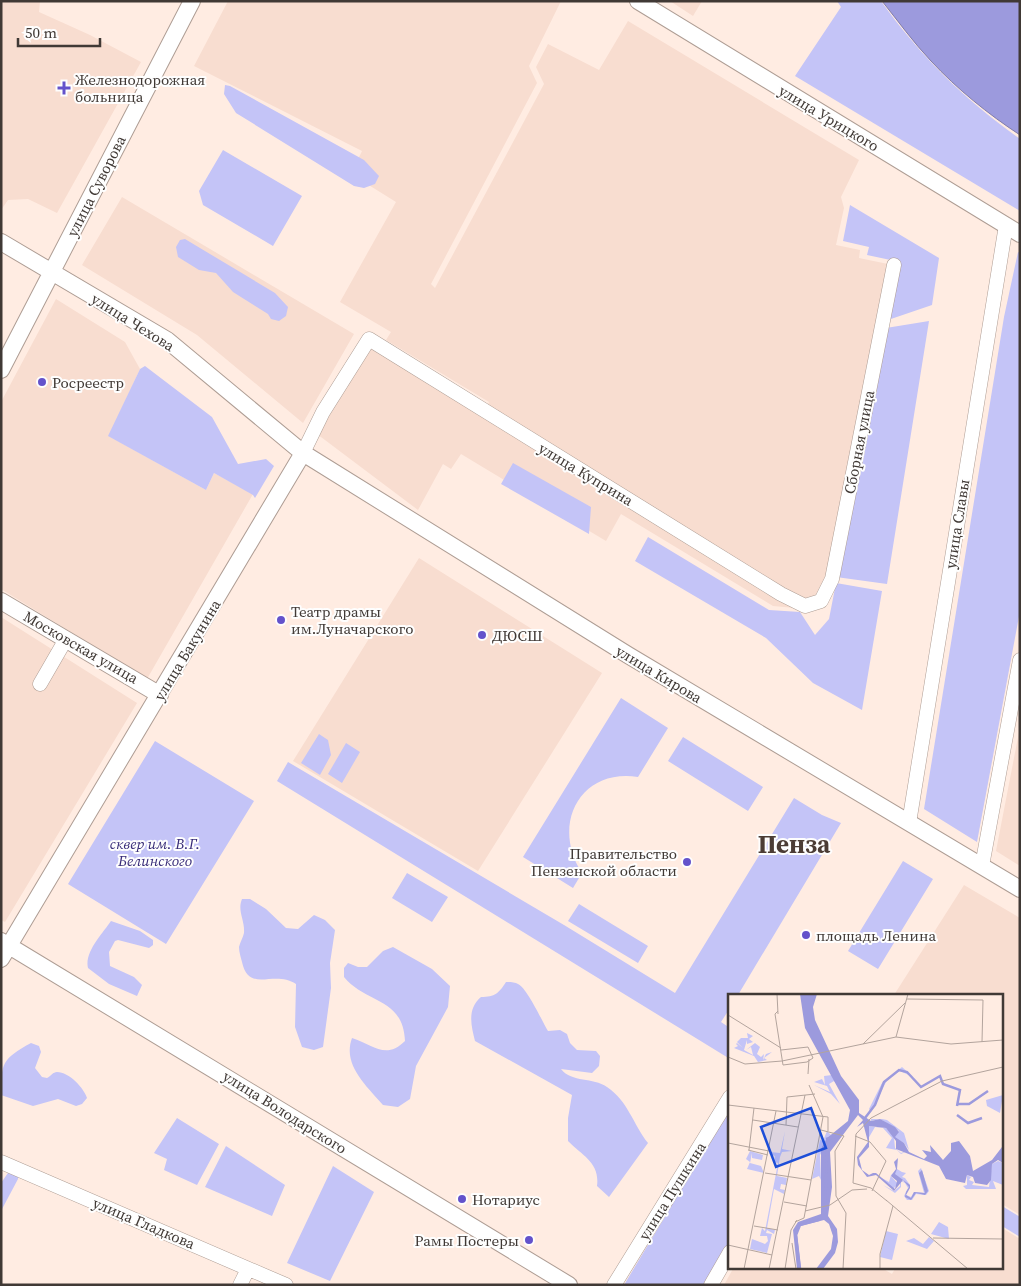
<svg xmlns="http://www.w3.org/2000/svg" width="1021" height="1286" font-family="'Source Serif 4',serif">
  <rect width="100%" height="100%" fill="#ffece2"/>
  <path fill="#f8ddd0" d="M1 1H40L39 12 90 35 141 62 57 213 28 199 8 200 1 210Z
    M228 1H561L529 66 537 83 431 284 435 288 544 84 536 67 548 44 599 70 628 21 859 160 841 197 844 208 836 245 860 250 859 258 888 264 829 581 821 598 795 608 773 606 621 514 606 541 461 454 451 469 443 464 418 510 313 431 363 337 485 410 489 402 386 340 391 332 340 302 396 202 351 174 362 151 194 66Z
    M670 1H702L693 16Z
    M122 197 354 334 303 423 197 335 82 265Z
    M56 299 125 342 140 369 109 436 206 490 214 473 253 494 147 679 1 589V402Z
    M419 558 602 673 478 871 293 761Z
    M1 617 137 703 5 922 1 920Z
    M1020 727V866L996 851Z
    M964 885 1020 918V1215L1002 1204V995H894Z
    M1002 1228 1020 1239V1285H724L734 1267H880L892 1274 896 1267H1002Z"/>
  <path fill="#c4c4f7" d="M837 1H881C921 57 964 99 1020 139V211L795 76 841 7Z
    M225 85 230 86 364 160 379 176 375 184 364 188 354 186 236 113 224 94Z
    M223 150 302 196 273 246 203 205 199 191Z
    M850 205 939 258 932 305 888 320 900 262 867 255 869 247 843 241Z
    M185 239 275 293 288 307 286 316 279 321 271 319 268 314 233 292 216 273 199 270 178 257 176 247 180 240Z
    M1018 252 1020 253V611L977 842 924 809 1004 317Z
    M929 321 887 584 836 577 886 328Z
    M145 366 212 417 238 464 266 459 274 466 255 498 253 495 214 473 206 490 108 436 140 369Z
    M513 463 591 507 589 534 501 484Z
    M648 537 769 610 800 612 815 635 829 619 836 583 882 591 862 710 813 683 766 638 635 561Z
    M621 698 668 728 638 777C579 768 551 826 582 873L573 888 523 857Z
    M319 734 328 740 331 755 320 775 301 763Z
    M683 737 763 787 748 811 668 761Z
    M155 741 254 801 166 944 68 884Z
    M346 743 360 752 342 783 328 774Z
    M288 762 564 925 675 993 794 798 822 815 841 823 738 995H730V1008L721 1022 730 1028V1059L277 781Z
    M903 861 933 879 878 969 848 951Z
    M407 873 448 897 432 922 392 898Z
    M242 899H250L266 909 286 928 298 929 314 915 325 920 335 930 330 963 331 988 323 1047 314 1050 302 1047 295 1027 296 984C274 969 249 994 242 962 241 958 239 952 239 947 240 942 243 938 244 933 245 920 237 911 242 899Z
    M579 904 648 946 638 963 568 921Z
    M111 921 140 931 153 940V945L149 948 118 940 115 941 109 952 110 966 134 977 142 985 137 996 109 984 88 968C84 952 103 933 111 921Z
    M393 947 432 969 450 986 448 1007 416 1066 410 1099 398 1107 383 1105C367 1086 342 1065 352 1038 373 1045 386 1060 405 1041 403 997 366 1004 344 977V968L348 963 358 967H367L383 951Z
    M506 982C510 982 515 982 518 984 527 988 542 1021 548 1031L560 1030 567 1034 570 1043 577 1050 596 1051 600 1056 599 1066 592 1073 561 1069C572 1083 593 1077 607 1087 628 1101 633 1124 648 1143L609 1197 597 1186C600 1163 583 1156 568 1141V1118L572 1095 475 1041C471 1025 467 1009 481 997 495 997 499 993 506 982Z
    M31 1043 39 1046 41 1052 35 1068 42 1077 47 1078C51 1076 53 1072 57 1072 69 1072 84 1088 87 1098L82 1104 76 1106 58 1099 33 1106 1 1095C1 1063 2 1059 31 1043Z
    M730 1108V1241L703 1285H624Z
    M177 1118 219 1144 197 1185 164 1170 167 1159 154 1153Z
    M226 1146 285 1185 272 1216 205 1187Z
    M333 1166 374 1192 330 1281 287 1263Z
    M10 1170 18 1175V1179L1 1211V1183Z
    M1002 1206 1020 1217V1237L1002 1226Z"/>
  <path fill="#9c9add" stroke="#807dab" d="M882 1H1020V135C988 114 957 89 931 61 913 42 898 21 882 1Z"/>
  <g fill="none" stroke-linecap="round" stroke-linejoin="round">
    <g stroke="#ae9d94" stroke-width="15">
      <path id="minor" d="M303 453 323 412 369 339 781 594 805 606 821 601 832 579 894 265
        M40 684 66 639
        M909 823 1006 225
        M982 866 1020 660
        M1 1162 286 1285
        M240 1285 248 1269
        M614 1285 730 1097
        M711 1285 730 1252"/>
    </g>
    <g stroke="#ae9d94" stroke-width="18">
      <path id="major" d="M638 1 1020 234
        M1 242 167 340 303 453 628 655 1020 889
        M1 370 192 1
        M1 601 160 695
        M1 941 569 1285
        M1 959 303 453"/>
    </g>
    <use href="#minor" stroke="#fff" stroke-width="14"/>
    <use href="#major" stroke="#fff" stroke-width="16"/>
  </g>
  <g fill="#6352cb" stroke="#fefefe" stroke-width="2">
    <path d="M61.5 80.5h5v5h5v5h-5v5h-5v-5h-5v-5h5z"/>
    <circle cx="42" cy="382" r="5"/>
    <circle cx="281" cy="620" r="5"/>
    <circle cx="482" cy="635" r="5"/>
    <circle cx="687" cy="862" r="5"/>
    <circle cx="806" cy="935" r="5"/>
    <circle cx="462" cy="1199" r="5"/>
    <circle cx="529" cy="1240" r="5"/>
  </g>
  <g text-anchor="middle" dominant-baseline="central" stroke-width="4" stroke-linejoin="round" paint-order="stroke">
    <g font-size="15" fill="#403935" stroke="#fefefe" text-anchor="start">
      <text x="75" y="79">Железнодорожная<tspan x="75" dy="17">больница</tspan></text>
      <text x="52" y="382">Росреестр</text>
      <text x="291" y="611">Театр драмы<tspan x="291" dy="17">им.Луначарского</tspan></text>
      <text x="492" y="635">ДЮСШ</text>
      <text x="677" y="853" text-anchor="end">Правительство<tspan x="677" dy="17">Пензенской области</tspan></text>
      <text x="816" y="935">площадь Ленина</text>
      <text x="472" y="1199">Нотариус</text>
      <text x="519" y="1240" text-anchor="end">Рамы Постеры</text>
    </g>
    <g font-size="15" fill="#403935" stroke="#fefefe">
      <text transform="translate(829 118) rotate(31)">улица Урицкого</text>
      <text transform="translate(96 186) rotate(-63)">улица Суворова</text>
      <text transform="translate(133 322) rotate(32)">улица Чехова</text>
      <text transform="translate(859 442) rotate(-79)">Сборная улица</text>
      <text transform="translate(586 474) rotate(31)">улица Куприна</text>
      <text transform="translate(957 524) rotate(-81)">улица Славы</text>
      <text transform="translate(81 647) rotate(30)">Московская улица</text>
      <text transform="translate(187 650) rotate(-59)">улица Бакунина</text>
      <text transform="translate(659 674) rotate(31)">улица Кирова</text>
      <text transform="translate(285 1112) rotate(32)">улица Володарского</text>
      <text transform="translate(672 1191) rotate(-58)">улица Пушкина</text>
      <text transform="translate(144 1223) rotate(23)">улица Гладкова</text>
    </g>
    <g font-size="15" font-style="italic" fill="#372b78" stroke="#fefefe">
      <text x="155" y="843">сквер им. В.Г.<tspan x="155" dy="17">Белинского</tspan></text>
    </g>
    <g font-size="25" font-weight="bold" fill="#4b3c35" stroke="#fefefe">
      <text x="794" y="844">Пенза</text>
    </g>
  </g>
  <g transform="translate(728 994)">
    <rect width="275" height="275" fill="#ffece2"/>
    <path d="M19 39 25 42 21 45 25 48 19 50V46L16 56 25 61 23 53 18 56 27 49 32 53 29 60 33 63 36 60 35 66 38 60 44 58 36 64 39 66 30 68 26 62 6 54 10 52 8 50 9 49 15 54 9 48 13 44H20ZM174 73 185 83 172 77 160 84 143 118 141 115 154 89ZM104 81 110 91 106 87 101 90 112 110 103 100 86 91 102 98 99 92 86 88 94 85 97 91 96 82ZM275 101 272 119 259 112 258 106ZM143 125H154L159 126 176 139 181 156 176 149 166 144 167 154 173 159 179 157 173 160 169 156 158 154 164 144 155 134 147 133 140 145 141 132 158 134 166 143 171 137 152 125 143 127ZM57 137 54 155 64 157 54 158 52 163 49 182 59 184 58 191 53 190 52 195 57 196 56 200 46 195 39 234 47 236 46 240 39 236 38 239 44 240 39 259 22 255 24 245 37 250 40 247 39 242H32L34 234 37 237 50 169 46 168 47 162 41 160 42 158 52 159ZM99 137 103 141 92 161 93 186 91 182 84 185 92 146 95 147ZM22 157 35 161 34 166 24 164V159L22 169 33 172 36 179 19 175 22 168 18 165ZM270 167 275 169V191L265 187 268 195H238L235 192 239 191V181L243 183 241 186 246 188 244 191 261 193 264 170ZM173 172 174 178 178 179 174 183 177 184 182 191 178 201 183 203 186 198 196 199 190 177 193 174 201 197 198 201 188 200 184 206H179L176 202 180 194 177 189 173 187V193L167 199 155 191 166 197 172 192V186L177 188 166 180 163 182 170 190 165 195 152 183 161 188 163 181 169 175 174 178ZM211 228 220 233 221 245 203 240ZM158 237 170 240 164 266 152 263ZM201 243 206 247 199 255 178 247 186 244 195 250Z" fill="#c4c4f7"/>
    <path d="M72 0H89L85 13 87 26 113 82 131 106V119L143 127 152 125 167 133 171 138 167 143 176 149 181 158 196 165 199 162 194 156 203 158 202 151 215 166 223 157V149L231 147 242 162 245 177 264 166 274 153 275 144V169L270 166 264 170 263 186 259 191 247 189 245 183 239 181 237 189 218 185 211 172 168 155V147L158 134 141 132V153L131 164 134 176 141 181 145 179H148L167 195 169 187 163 182 168 175 166 168 170 164 169 175 167 180 182 191V194L178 201 183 204 186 198 197 199 191 179 194 176 200 197 197 201 188 199 183 206 177 203 178 198 181 193 175 186 166 197 148 181 139 183 130 171 129 163 140 148 135 129 129 133 135 126 130 121 102 158 104 193 100 222 109 235 110 248 107 259 95 275H88L103 255 105 242 101 230 96 226 72 232 69 240 73 275H69L65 236 70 228 93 220V155L99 144 120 127 122 116 77 34Z" fill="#9c9add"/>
    <path fill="none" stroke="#9c9add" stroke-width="2.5" d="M230 110H241L260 97M229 121 240 129 254 124M137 124 147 111 156 88 171 76 179 78 193 93 212 82 215 90 232 96 229 112M72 275 68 241 72 231 91 226 97 218 99 157 106 143 98 145"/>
    <path fill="none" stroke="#b3a49d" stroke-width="1" d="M49 0 50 20M179 5 255 6 254 48M50 17 47 20 55 71 79 68 85 64 80 53 53 56M0 21 53 54M168 43 180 0M135 50 177 9M0 63 17 70 54 67 168 43 223 50 275 46M80 80 81 65M0 111 100 123V137M25 126 70 133M58 131 59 103 87 100M93 136 116 142 107 157 108 202 118 219 115 275M127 142 142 148 158 167 144 197M0 149 41 157M20 156 40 161M21 156 26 114M37 179 83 186M158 206 240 275M159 207 143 194 125 189 128 140 143 124 214 87 275 73M56 208 79 212M77 217 102 211 124 196 139 195M67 228 76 224 95 123 81 91M26 232 50 236M205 244 275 245M64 249 68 275M0 251 44 261M16 275 48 117M41 275 77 101M57 275 63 236 69 226M152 275V260L165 212"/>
    <path fill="#1d4ed8" fill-opacity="0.15" stroke="#1d4ed8" stroke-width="2.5" d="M83 114 98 154 48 173 33 133Z"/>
    <rect width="275" height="275" fill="none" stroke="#403935" stroke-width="2.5"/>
  </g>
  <rect width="1021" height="1286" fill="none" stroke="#403935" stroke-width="5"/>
  <path d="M18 38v8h82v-8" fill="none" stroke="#403935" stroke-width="2.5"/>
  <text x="25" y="38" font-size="15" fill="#403935" stroke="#fefefe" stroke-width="4" paint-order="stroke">50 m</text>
</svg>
